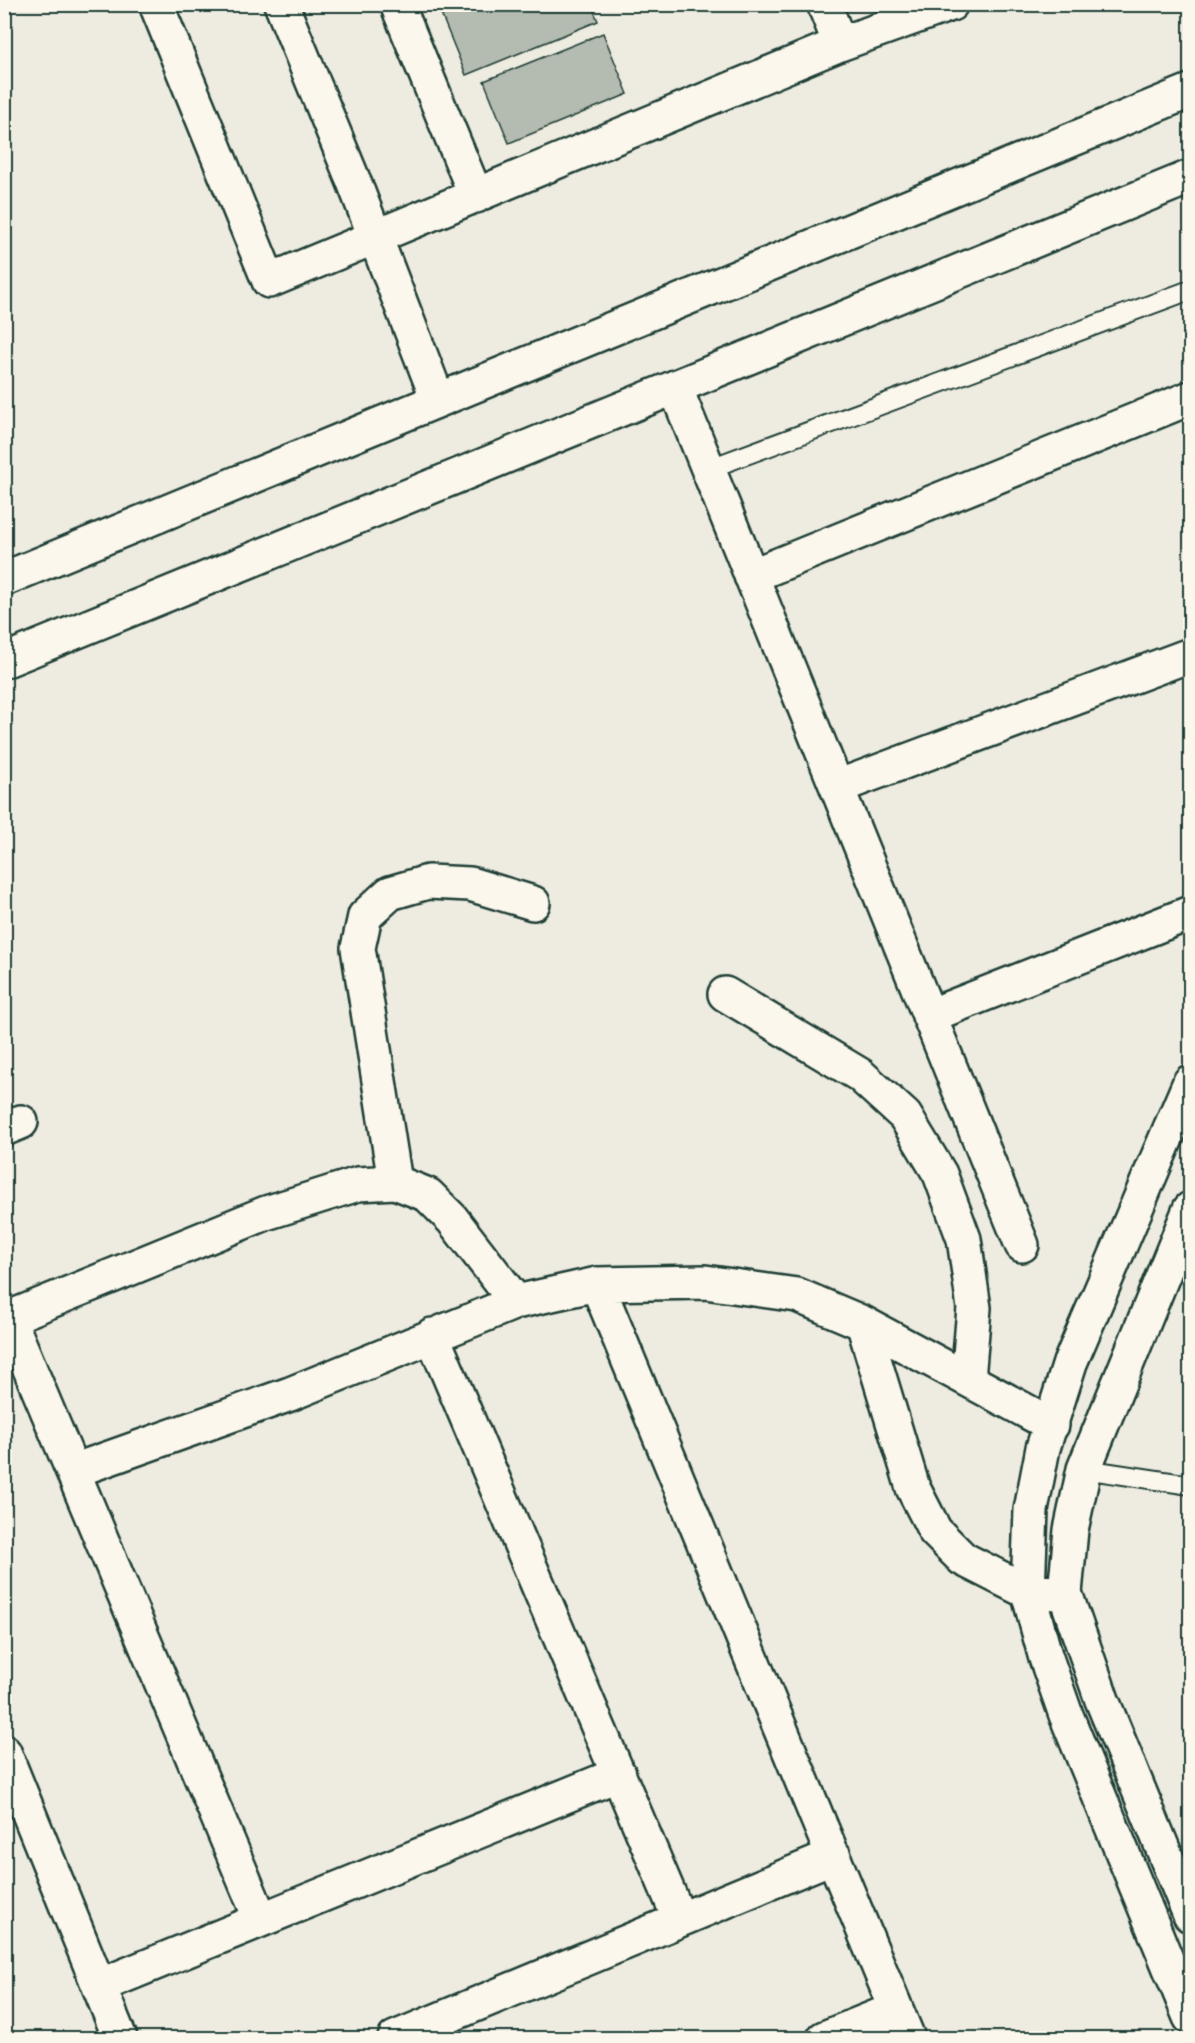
<svg xmlns="http://www.w3.org/2000/svg" width="1195" height="2043" font-family="Kalam,sans-serif">
  <rect width="100%" height="100%" fill="#eeece1"/>
  <filter id="ink" filterUnits="userSpaceOnUse"><feTurbulence type="fractalNoise" baseFrequency=".0167" numOctaves="2"/><feDisplacementMap in="SourceGraphic" scale="12" xChannelSelector="R" yChannelSelector="G"/><feConvolveMatrix kernelMatrix="1 2 1 2 8 2 1 2 1" color-interpolation-filters="sRGB"/></filter>
  <g filter="url(#ink)">
    <path fill="#b4bbb0" stroke="#1f3d34" stroke-width="1.5" d="M437 4H591L598 21 466 75Z
      M603 33 628 94 509 143 484 81Z"/>
    <g fill="none" stroke-linecap="round" stroke-linejoin="round">
      <g stroke="#1f3d34" stroke-width="22">
        <path id="lane" d="M708 469 1190 290
          M1084 1469 1190 1485"/>
      </g>
      <g stroke="#1f3d34" stroke-width="38">
        <path id="street" d="M156 4 269 281 840 44 951 4
          M281 4 354 182 438 400
          M397 4 476 196
          M824 4 840 44
          M675 387 1022 1245
          M751 576 1190 398
          M837 787 1190 655
          M725 994 860 1075 905 1116 940 1174 964 1239 974 1308 968 1379
          M929 1016 1190 913
          M4 1129 21 1122
          M395 1182 358 948 365 916 390 893 428 882 470 884 533 903
          M597 1284 908 2038
          M9 1319 261 1920
          M4 1320 266 1213 358 1184 395 1182 428 1195 452 1219 516 1302
          M863 1323 913 1488 935 1531 963 1559 1028 1592 1065 1593
          M432 1335 680 1920
          M73 1471 290 1394 516 1302 597 1284 705 1282 797 1295 863 1323 1052 1425
          M4 1752 120 2038
          M99 1986 619 1774
          M395 2038 834 1856
          M824 2038 896 2009"/>
      </g>
      <g stroke="#1f3d34" stroke-width="38">
        <path id="secondary" d="M4 579 1190 91
          M4 661 1190 177
          M1190 1082 1070 1363 1043 1448 1031 1510 1028 1592 1045 1655 1066 1715 1190 2017
          M1190 1209 1084 1469 1071 1530 1065 1593 1102 1700 1190 1915"/>
      </g>
      <use href="#lane" stroke="#fbf7ec" stroke-width="18"/>
      <use href="#street" stroke="#fbf7ec" stroke-width="33"/>
      <use href="#secondary" stroke="#fbf7ec" stroke-width="33"/>
    </g>
  </g>
  <rect width="1195" height="2043" fill="none" stroke="#fbf7ec" stroke-width="24"/>
  <rect x="12" y="12" width="1171" height="2019" fill="none" stroke="#1f3d34" stroke-width="2" filter="url(#ink)"/>
</svg>
